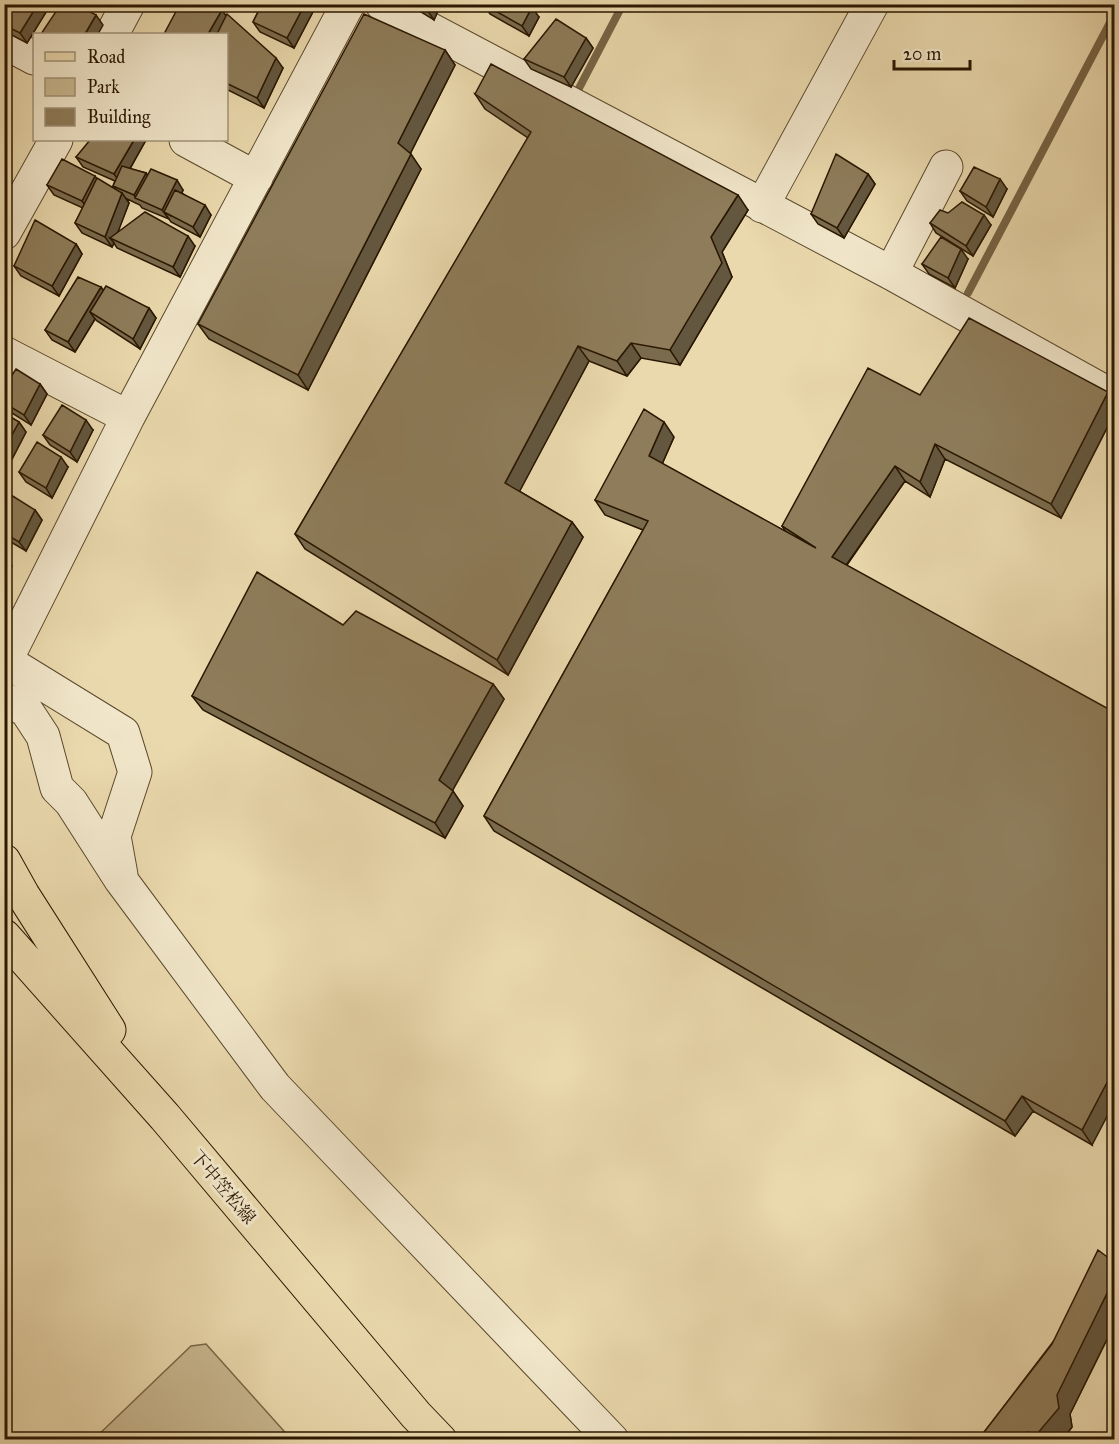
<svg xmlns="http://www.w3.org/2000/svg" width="1119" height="1444" font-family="'IM FELL Great Primer','Noto Serif JP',serif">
  <rect width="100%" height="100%" fill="#ead9ad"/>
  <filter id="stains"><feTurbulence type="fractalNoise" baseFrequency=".00333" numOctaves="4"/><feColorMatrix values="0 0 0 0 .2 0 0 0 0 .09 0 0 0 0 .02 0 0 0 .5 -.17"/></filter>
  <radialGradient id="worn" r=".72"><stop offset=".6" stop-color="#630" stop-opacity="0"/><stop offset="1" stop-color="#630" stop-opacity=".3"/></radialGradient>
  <path fill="#c9b890" stroke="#7a6848" stroke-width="1.5" d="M206 1344 291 1439H94L191 1346Z"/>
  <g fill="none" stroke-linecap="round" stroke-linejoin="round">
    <path stroke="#766445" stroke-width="8" d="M576 94 623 4
      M968 293 1114 15"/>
    <g stroke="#5a482c" stroke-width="35">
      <path id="minor" d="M382 4 891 273 1114 397
        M112 34 128 4
        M4 42 34 58
        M186 140 256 178
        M762 206 872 4
        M4 233 56 140
        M891 273 946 167
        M4 353 128 417
        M6 661 123 733 135 772 114 836 121 875
        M4 664 128 417 348 4
        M4 699 26 710 43 736 57 788 71 802 121 880 275 1087 612 1440"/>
    </g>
    <g stroke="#2a1701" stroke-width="35">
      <path id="major" d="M4 861 23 895 109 1030
        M4 936 165 1117 416 1415 440 1440"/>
    </g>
    <use href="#minor" stroke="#f1e6ca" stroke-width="33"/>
    <use href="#major" stroke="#ead9ad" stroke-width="33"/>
  </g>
  <path fill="#7a6b4d" stroke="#2a1701" stroke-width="1.5" d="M4 4H51L27 43 4 31Z
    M262 4H317L294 48 260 32 253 22Z
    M408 4H441L434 20Z
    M483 4 539 17 529 36 490 14Z
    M226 16 283 68 264 108 226 89Z
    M586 38 593 48 571 87 531 69 524 59Z
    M445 50 455 65 410 154 421 169 308 390 209 339 198 324Z
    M475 94 748 210 722 252 732 277 680 365 641 358 627 376 589 361 519 491 572 522 583 537 508 675 305 549 295 534 528 138 485 109Z
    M146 140 130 169 146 173 148 176 183 190 182 193 211 215 200 237 171 222 169 219 142 208 140 205 125 198 129 203 117 233 195 246 180 277 117 248 114 243 112 247 82 233 75 223 83 208 54 195 47 185 97 179 116 190 113 186 115 181 83 167 76 157Z
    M868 174 875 184 844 238 818 224 811 214Z
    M1007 189 993 217 967 201 960 191Z
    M948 213 991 225 973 256 936 233 930 223Z
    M76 244 82 254 59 296 21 276 14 266Z
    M968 259 955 288 929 274 922 264Z
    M101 287 103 290 149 308 156 318 140 349 97 321 95 319 75 352 52 340 45 330Z
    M40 384 47 394 31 425 4 408V387Z
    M1108 392 1114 402V414L1061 518 945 459 930 497 905 481 847 565 1092 1145 1033 1111 1015 1136 494 831 484 816 643 530 605 515 595 500 674 437 662 464 786 532 782 526 920 395Z
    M4 413 19 422 26 432 10 463 4 459Z
    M93 430 77 462 50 445 43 435Z
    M68 467 52 498 26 482 19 472Z
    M4 506 35 510 42 520 26 551 4 538Z
    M343 625 493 684 504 699 452 790 463 806 445 838 203 710 192 696Z
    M1114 1262V1325L1070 1414 1072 1427 1062 1440H978Z"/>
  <path fill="#63573f" stroke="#2a1701" stroke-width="1.5" d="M38 4H51L27 43 20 33Z
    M305 4H317L294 48 287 38Z
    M430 4H441L434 20 427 10Z
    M532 7 539 17 529 36 522 26Z
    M222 10 229 20 221 34H208Z
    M96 15 103 25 98 34H85Z
    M586 38 593 48 571 87 564 77Z
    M445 50 455 65 408 158 398 143Z
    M276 58 283 68 264 108 257 98Z
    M134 140H146L121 184 114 174Z
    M411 154 421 169 308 390 298 375Z
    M146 173 153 183 136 198 134 195Z
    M868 174 875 184 844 238 837 228Z
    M95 176 102 186 89 211 82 201Z
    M1000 179 1007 189 993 217 986 207Z
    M177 180 183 190 171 216 164 212 169 219 162 210Z
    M122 193 129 203 115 240 110 238 114 243 112 247 105 237Z
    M738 195 748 210 722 252 732 277 680 365 670 350 711 237Z
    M205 205 211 215 200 237 193 227Z
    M984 215 991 225 973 256 966 246Z
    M188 236 195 246 180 277 173 267Z
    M76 244 82 254 59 296 52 286Z
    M961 249 968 259 955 288 948 278Z
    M101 287 108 297 90 312 95 319 75 352 68 342Z
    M149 308 156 318 140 349 133 339Z
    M631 343 641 358 627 376 617 361Z
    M578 346 589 361 516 498 505 483Z
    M40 384 47 394 31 425 24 415Z
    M1108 392 1114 402V414L1061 518 1051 504Z
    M86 420 93 430 77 462 70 452Z
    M19 422 26 432 10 463 4 455V449Z
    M664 422 674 437 659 471 649 456Z
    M935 444 945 459 930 497 920 482Z
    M61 457 68 467 52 498 46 488Z
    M895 466 905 481 842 571 832 557Z
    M35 510 42 520 26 551 19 542Z
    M572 522 583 537 508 675 497 660Z
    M5 556 12 566 4 585V558Z
    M493 684 504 699 450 795 439 780Z
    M453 791 463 806 445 838 435 823Z
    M1114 1069V1103L1092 1145 1082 1130Z
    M1022 1096 1033 1111 1015 1136 1005 1121Z
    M1114 1279V1325L1070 1414 1072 1427 1062 1440H1041L1037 1434Z
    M1027 1432 1032 1440H1022Z"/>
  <path fill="#8e7c5a" stroke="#2a1701" stroke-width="1.5" d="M4 4H38L20 33 4 25Z
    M61 4H76L96 15 85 34H41Z
    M180 4H211L222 10 208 34H164Z
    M262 4H305L287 38 253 22Z
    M419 4H430L427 10Z
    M483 4H525L532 7 522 26Z
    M227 14 276 58 257 98 226 83V34H217Z
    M364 14 445 50 398 143 411 154 298 375 198 324Z
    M556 19 586 38 564 77 524 59Z
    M491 64 738 195 711 237 722 263 670 350 631 343 617 361 578 346 505 483 572 522 497 660 295 534 531 132 475 94Z
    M90 140H134L114 174 76 157Z
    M836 154 868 174 837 228 811 214Z
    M62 159 95 176 82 201 47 185Z
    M122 166 146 173 134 195 113 186Z
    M974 167 1000 179 986 207 960 191Z
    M151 169 177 180 162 210 135 198Z
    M97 178 122 193 105 237 75 223Z
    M175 190 205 205 193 227 164 212Z
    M962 202 984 215 966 246 930 223 940 210 948 213Z
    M145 212 188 236 173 267 110 238Z
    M35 220 76 244 52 286 14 266Z
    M941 237 961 249 948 278 922 264Z
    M78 277 101 287 68 342 45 330Z
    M106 286 149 308 133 339 90 312Z
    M969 318 1108 392 1051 504 935 444 920 482 895 466 832 557 1114 712V1069L1082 1130 1022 1096 1005 1121 484 816 648 521 595 500 644 409 664 422 649 456 816 548 782 526 868 368 920 395Z
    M16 369 40 384 24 415 4 403V387Z
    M62 405 86 420 70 452 43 435Z
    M4 413 19 422 4 449Z
    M37 442 61 457 46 488 19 472Z
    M11 495 35 510 19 542 4 533V506Z
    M257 572 343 625 356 611 493 684 439 780 453 791 435 823 192 696Z
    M1098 1250 1114 1262V1279L1057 1395 1059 1408 1037 1434 1027 1432 1022 1440H978L1052 1344Z"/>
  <g text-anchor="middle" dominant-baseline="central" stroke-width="6" stroke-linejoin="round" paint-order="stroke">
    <g font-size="18" fill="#2a1701" stroke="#f1e6ca">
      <text transform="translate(223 1187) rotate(50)">下中笠松線</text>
    </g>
  </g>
  <rect width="1119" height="1444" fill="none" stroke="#ead9ad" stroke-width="24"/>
  <rect x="6" y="6" width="1107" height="1432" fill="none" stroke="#2a1701" stroke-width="3"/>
  <rect x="12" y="12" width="1095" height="1420" fill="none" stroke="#2a1701" stroke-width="1.5"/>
  <rect x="33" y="33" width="195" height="108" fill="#f1e6ca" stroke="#a1937a" stroke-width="1.5"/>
  <rect x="45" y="52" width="30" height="9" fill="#ead9ad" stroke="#a1937a" stroke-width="1.5"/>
  <text x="87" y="63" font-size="18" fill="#2a1701">Road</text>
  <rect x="45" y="78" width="30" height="18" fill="#c9b890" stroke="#a1937a" stroke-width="1.5"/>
  <text x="87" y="93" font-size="18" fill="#2a1701">Park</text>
  <rect x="45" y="108" width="30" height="18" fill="#8e7c5a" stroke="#a1937a" stroke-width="1.5"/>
  <text x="87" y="123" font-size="18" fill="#2a1701">Building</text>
  <path d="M894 60v9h76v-9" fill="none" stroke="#2a1701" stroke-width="3"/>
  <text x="903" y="60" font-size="18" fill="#2a1701" stroke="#f1e6ca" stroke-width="4.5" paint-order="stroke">20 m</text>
  <rect width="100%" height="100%" filter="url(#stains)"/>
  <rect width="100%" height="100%" fill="url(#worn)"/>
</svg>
